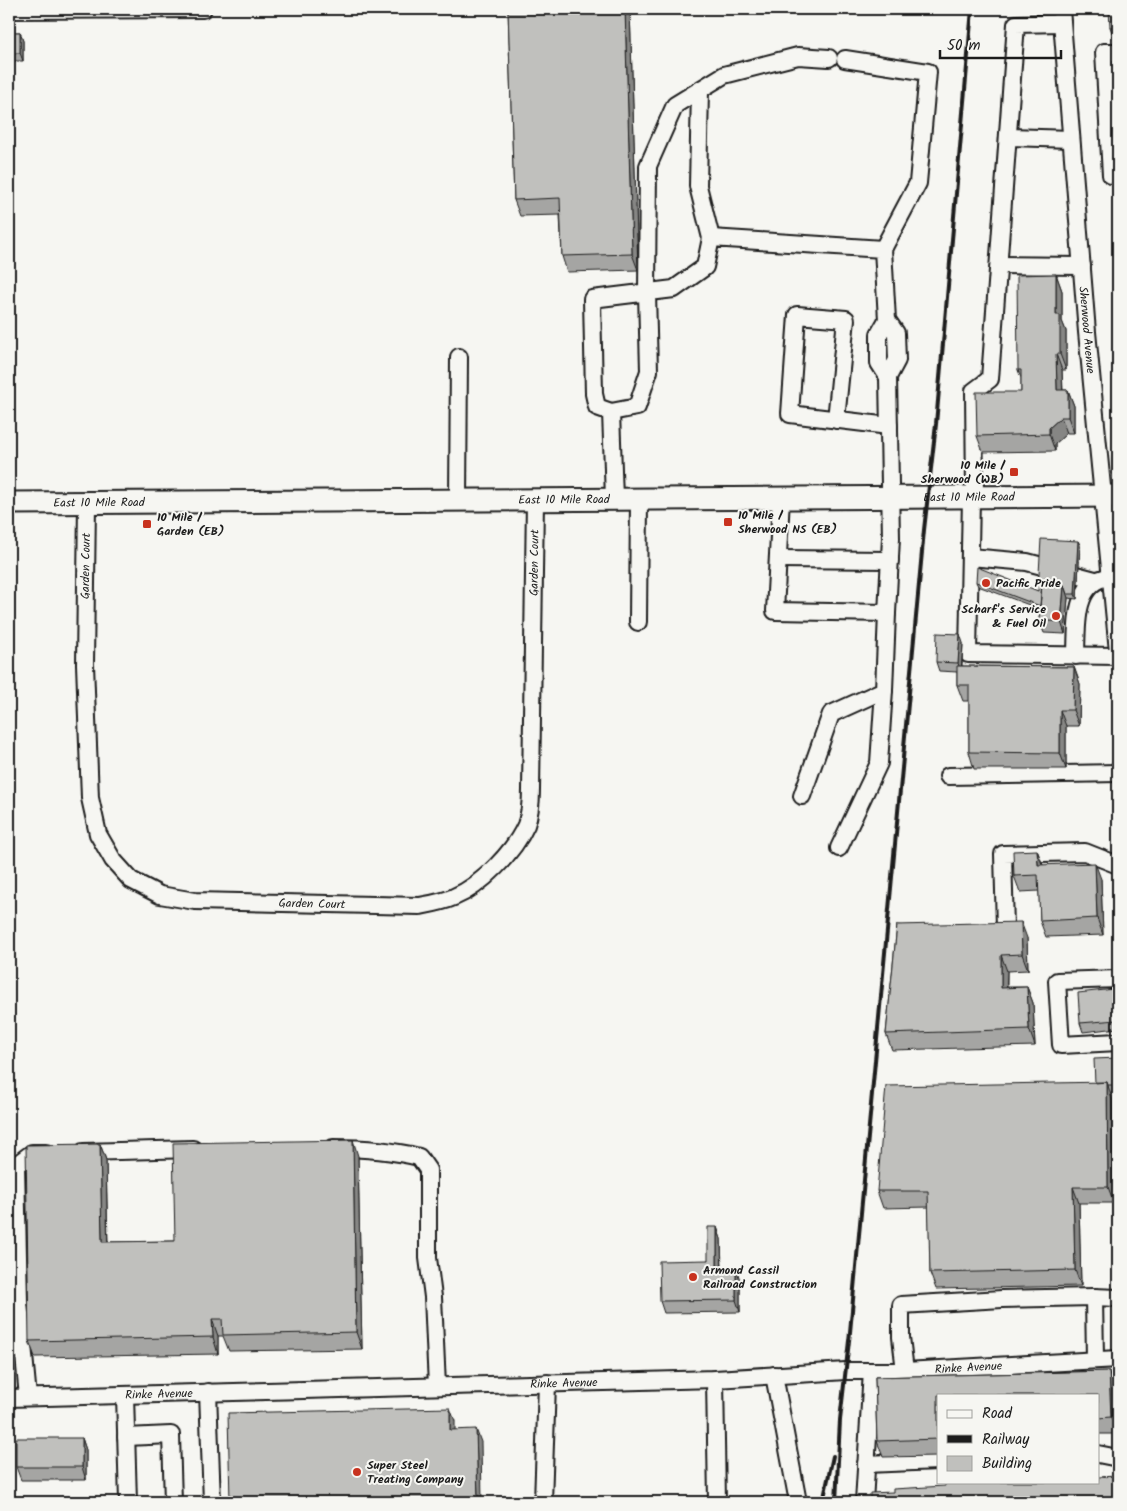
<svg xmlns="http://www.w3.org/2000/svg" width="1127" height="1511" font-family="Kalam,sans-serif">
  <rect width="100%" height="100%" fill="#f6f6f2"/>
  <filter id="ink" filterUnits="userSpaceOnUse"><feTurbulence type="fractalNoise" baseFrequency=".02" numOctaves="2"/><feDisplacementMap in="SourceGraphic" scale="10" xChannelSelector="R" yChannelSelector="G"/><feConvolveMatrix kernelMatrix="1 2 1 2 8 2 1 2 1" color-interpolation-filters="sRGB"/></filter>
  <g filter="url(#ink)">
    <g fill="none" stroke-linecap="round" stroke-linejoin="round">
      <g stroke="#1c1c1c" stroke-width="20">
        <g id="minor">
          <path id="s1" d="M1061 9 1087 332 1118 651"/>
          <path d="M9 10 203 9"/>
          <path d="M845 59 928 72 918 183 883 249"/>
          <path d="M700 90 698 186 711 238"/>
          <path d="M1008 137 1071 139"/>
          <path d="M1111 175 1104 52H1118"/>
          <path d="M999 265 1082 266"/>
          <path d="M887 320 879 334V363L888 377"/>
          <path d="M611 412 637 407 649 371 647 293 648 166 675 105 724 75 798 56 829 58"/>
          <path d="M836 420 846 319 797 315 790 414 889 426"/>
          <path d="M971 497 968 654 1118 656"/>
          <path d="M975 497 974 391 990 379 1016 24 1062 23"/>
          <path d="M614 499 611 412 597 407 594 394 592 299 674 289 705 267 711 238 883 249 887 320 896 333 897 360 888 377 891 538 887 613 775 611 781 498"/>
          <path d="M458 501 459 357"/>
          <path id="s2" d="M87 503 85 664 90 798 98 834 113 860 131 880 160 895 195 901 420 906C431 904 443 902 454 897 481 886 514 852 526 825 530 814 531 802 531 790L535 500"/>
          <path d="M970 557 1027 562 1095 580"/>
          <path d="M778 559 890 560"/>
          <path d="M638 622 639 499"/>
          <path d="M1076 656C1077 630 1073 586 1104 578"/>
          <path d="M948 776 1118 773"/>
          <path d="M802 796 831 714 884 690 887 613"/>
          <path d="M839 848 879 763 884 690"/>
          <path d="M1005 928 1003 854 1085 852 1118 865"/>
          <path d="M1118 979 1057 981 1061 1045 1118 1042"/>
          <path d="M333 1148C362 1148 391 1150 419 1157L428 1170V1258L433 1297 437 1386"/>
          <path d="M83 1152 193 1149"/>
          <path d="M1094 1297 1118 1298"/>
          <path d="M905 1371 901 1337V1305L1002 1299 1094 1297 1095 1359"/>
          <path d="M774 1375 798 1502"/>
          <path d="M715 1379 717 1502"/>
          <path d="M208 1392 212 1502"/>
          <path d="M125 1395 128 1502"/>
          <path d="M28 1397 19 1303 16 1165 32 1153H46"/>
          <path id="s3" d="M9 1398 715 1379 846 1371H905L1118 1359"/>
          <path d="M126 1437 171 1435 173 1502"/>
          <path d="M1098 1454 1118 1458"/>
          <path d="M866 1464 938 1461"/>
          <path d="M543 1502 547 1383"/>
          <path d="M864 1502 872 1371"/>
        </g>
      </g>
      <g stroke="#1c1c1c" stroke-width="25">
        <g id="major">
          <path id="s4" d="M9 503 1118 496"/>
        </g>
      </g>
      <use href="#minor" stroke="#f6f6f2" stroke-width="16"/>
      <use href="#major" stroke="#f6f6f2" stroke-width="21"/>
      <path stroke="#1c1c1c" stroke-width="4" d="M823 1502 833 1456
        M836 1502 840 1420 850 1332 924 530 936 424 972 9"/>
    </g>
    <path fill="#a5a5a3" stroke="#1c1c1c" d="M508 9H630L638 270 567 272 562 256 560 215 520 216 514 200Z
      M1118 9V43L1116 44 1110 27Z
      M9 32H20L23 41V61H9Z
      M1118 49V90L1115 80Z
      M1056 274 1062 291V321L1066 331V370H1062L1063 390H1068L1074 406V433H1067L1055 444V451L983 452 977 436 1021 392V378L1018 370Z
      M1078 541 1080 545 1077 599 1068 598 1065 634 1044 633 1039 620 1040 609 978 586 976 582 1038 591Z
      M963 643 962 666 1074 667 1080 684 1079 726H1066V769H974L969 752V701H963L957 685V672L939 671 936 662Z
      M1037 850 1043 865 1101 879 1103 935 1046 937 1040 921 1039 891 1020 892 1014 876Z
      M897 925 1027 938 1028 970 1007 971V987H1027L1033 1003 1035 1046 892 1050 886 1034Z
      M1114 989 1117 998 1118 1008V1028L1083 1032 1080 1023Z
      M1118 1058V1093H1111L1112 1099 1114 1203H1079L1081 1286 936 1289 930 1273 929 1207 883 1208 877 1191 1095 1083Z
      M100 1144 106 1160 108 1242 175 1241 358 1156 362 1349 229 1351 223 1336H218V1354L35 1357 29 1341Z
      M717 1227 721 1239 722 1268 740 1280V1312L664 1313 660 1301 708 1260Z
      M1109 1371 1115 1387 1117 1434H1098V1395H938V1456L883 1457 877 1441 875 1377Z
      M82 1438 86 1450V1480H21L16 1467Z"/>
    <path fill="#868684" stroke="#1c1c1c" d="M625 9H630L638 270 632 254Z
      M20 32 23 41V61L20 53Z
      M1056 274 1062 291V321L1066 331V370L1060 354 1056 315Z
      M1056 354 1062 370 1063 406 1057 390Z
      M1068 390 1074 406V433L1068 417Z
      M1061 417 1067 433 1055 444V451L1049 434V428Z
      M1078 541 1080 545 1077 599 1075 594Z
      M1064 585 1068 598 1065 634 1061 622Z
      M960 634 963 643 961 672 958 663Z
      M1074 667 1080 684 1079 726 1073 710Z
      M1060 710 1066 726V769L1060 753Z
      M1037 850 1043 867 1038 865Z
      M1095 863 1101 879 1103 935 1097 918Z
      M1021 922 1027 938 1028 970 1022 954Z
      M1001 955 1007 971 1006 1004 1001 988Z
      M1027 987 1033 1003 1035 1046 1029 1029Z
      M1114 989 1117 998 1118 1023 1117 1020Z
      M1107 1082 1112 1099 1114 1203 1108 1187Z
      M353 1140 358 1156 362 1349 356 1332Z
      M100 1144 106 1160 108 1259 102 1242Z
      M1073 1187 1079 1203 1081 1286 1075 1270Z
      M717 1227 721 1239 722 1280 717 1268Z
      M736 1268 740 1280V1312L736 1300Z
      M212 1319 218 1336V1354L213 1337Z
      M1109 1371 1115 1387 1117 1434 1111 1417Z
      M450 1408 455 1421V1442L450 1430Z
      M476 1429 481 1442 482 1502H478Z
      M82 1438 86 1450V1480L82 1467Z"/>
    <path fill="#c0c0bd" stroke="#1c1c1c" d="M508 9H625L632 254 562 256 560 198 514 200Z
      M1109 9H1118V27H1110Z
      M9 32H20V53H9Z
      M1114 49H1118V80H1115Z
      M1115 101H1118V125H1116Z
      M1056 274V315H1060V354H1056L1057 390H1068V417H1061L1049 428V434L977 436 976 392H1021V370H1018L1017 275Z
      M1041 539 1078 541 1075 594H1067L1064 585 1042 584 1040 606 976 582 977 567 1038 591Z
      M1042 584 1064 585 1061 622 1039 620Z
      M937 633 960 634 958 663 936 662Z
      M957 666 1074 667 1073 710H1060V753L969 752V685H957Z
      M1037 850 1038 865 1095 863 1097 918 1040 921 1038 875 1014 876 1013 851Z
      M1021 922 1022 954 1001 955V988L1027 987 1029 1029 886 1034 897 925Z
      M1114 989 1117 1020 1080 1023 1078 993Z
      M1118 1058V1085H1108L1107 1082 1095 1083 1094 1059Z
      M1107 1082 1108 1187H1073L1075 1270 930 1273 928 1191H877L886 1086Z
      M353 1140 356 1332 223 1335 222 1319H212L213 1337 29 1341 26 1145 100 1144 102 1242 175 1241 173 1143Z
      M708 1227H717V1268H736V1300L660 1301 659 1261 708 1260Z
      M1109 1371 1111 1417 1098 1418V1395H938V1439L877 1441 875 1377Z
      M450 1408V1430L476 1429 478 1502H230L228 1413Z
      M16 1438H82V1467H16Z
      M1118 1476V1502H870V1493L893 1492V1489L945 1486V1482H1098V1477Z"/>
  </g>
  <g fill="#c8321e" stroke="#f6f6f2" stroke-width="2">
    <rect x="1009" y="467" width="10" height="10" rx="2.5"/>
    <rect x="723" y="517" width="10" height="10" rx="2.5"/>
    <rect x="142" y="519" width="10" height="10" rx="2.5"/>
    <circle cx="986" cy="583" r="5"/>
    <circle cx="1056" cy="616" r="5"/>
    <circle cx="693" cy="1277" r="5"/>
    <circle cx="357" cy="1472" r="5"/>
  </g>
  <g text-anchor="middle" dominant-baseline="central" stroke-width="4" stroke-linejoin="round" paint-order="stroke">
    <g font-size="12" fill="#1c1c1c" stroke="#f6f6f2">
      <text stroke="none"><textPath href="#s1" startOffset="322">Sherwood Avenue</textPath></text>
      <text stroke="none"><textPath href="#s4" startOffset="960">East 10 Mile Road</textPath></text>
      <text stroke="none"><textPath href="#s4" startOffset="555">East 10 Mile Road</textPath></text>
      <text stroke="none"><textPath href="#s4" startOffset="90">East 10 Mile Road</textPath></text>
      <text stroke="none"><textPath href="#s2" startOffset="1084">Garden Court</textPath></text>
      <text transform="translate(86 566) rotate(-89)">Garden Court</text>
      <text stroke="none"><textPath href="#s2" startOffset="574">Garden Court</textPath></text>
      <text stroke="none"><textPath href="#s3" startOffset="960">Rinke Avenue</textPath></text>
      <text stroke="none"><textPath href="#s3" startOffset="555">Rinke Avenue</textPath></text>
      <text stroke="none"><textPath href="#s3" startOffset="150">Rinke Avenue</textPath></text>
    </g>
    <g font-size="12" font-weight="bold" fill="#1c1c1c" stroke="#f6f6f2" text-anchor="start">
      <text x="1004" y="465" text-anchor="end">10 Mile /<tspan x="1004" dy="14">Sherwood (WB)</tspan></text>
      <text x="738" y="515">10 Mile /<tspan x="738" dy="14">Sherwood NS (EB)</tspan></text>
      <text x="157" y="517">10 Mile /<tspan x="157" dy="14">Garden (EB)</tspan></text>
      <text x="996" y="583">Pacific Pride</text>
      <text x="1046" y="609" text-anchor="end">Scharf's Service<tspan x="1046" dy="14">&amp; Fuel Oil</tspan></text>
      <text x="703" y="1270">Armond Cassil<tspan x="703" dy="14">Railroad Construction</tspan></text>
      <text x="367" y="1465">Super Steel<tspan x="367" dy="14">Treating Company</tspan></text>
    </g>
  </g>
  <rect width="1127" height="1511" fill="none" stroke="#f6f6f2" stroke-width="30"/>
  <rect x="15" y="15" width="1097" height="1481" fill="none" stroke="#1c1c1c" stroke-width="2" filter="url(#ink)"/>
  <rect x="937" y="1394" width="162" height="90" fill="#f6f6f2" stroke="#9f9f9c"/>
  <rect x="947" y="1410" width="25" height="8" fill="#f6f6f2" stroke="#9f9f9c"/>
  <text x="982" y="1418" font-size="15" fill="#1c1c1c">Road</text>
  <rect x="947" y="1435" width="25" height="8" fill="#1c1c1c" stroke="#9f9f9c"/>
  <text x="982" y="1444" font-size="15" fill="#1c1c1c">Railway</text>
  <rect x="947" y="1456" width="25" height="15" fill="#c0c0bd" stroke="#9f9f9c"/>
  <text x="982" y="1468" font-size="15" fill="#1c1c1c">Building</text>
  <path d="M940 50v8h121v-8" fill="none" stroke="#1c1c1c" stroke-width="2.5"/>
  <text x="947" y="50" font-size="15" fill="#1c1c1c" stroke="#f6f6f2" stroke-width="4" paint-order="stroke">50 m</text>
</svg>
